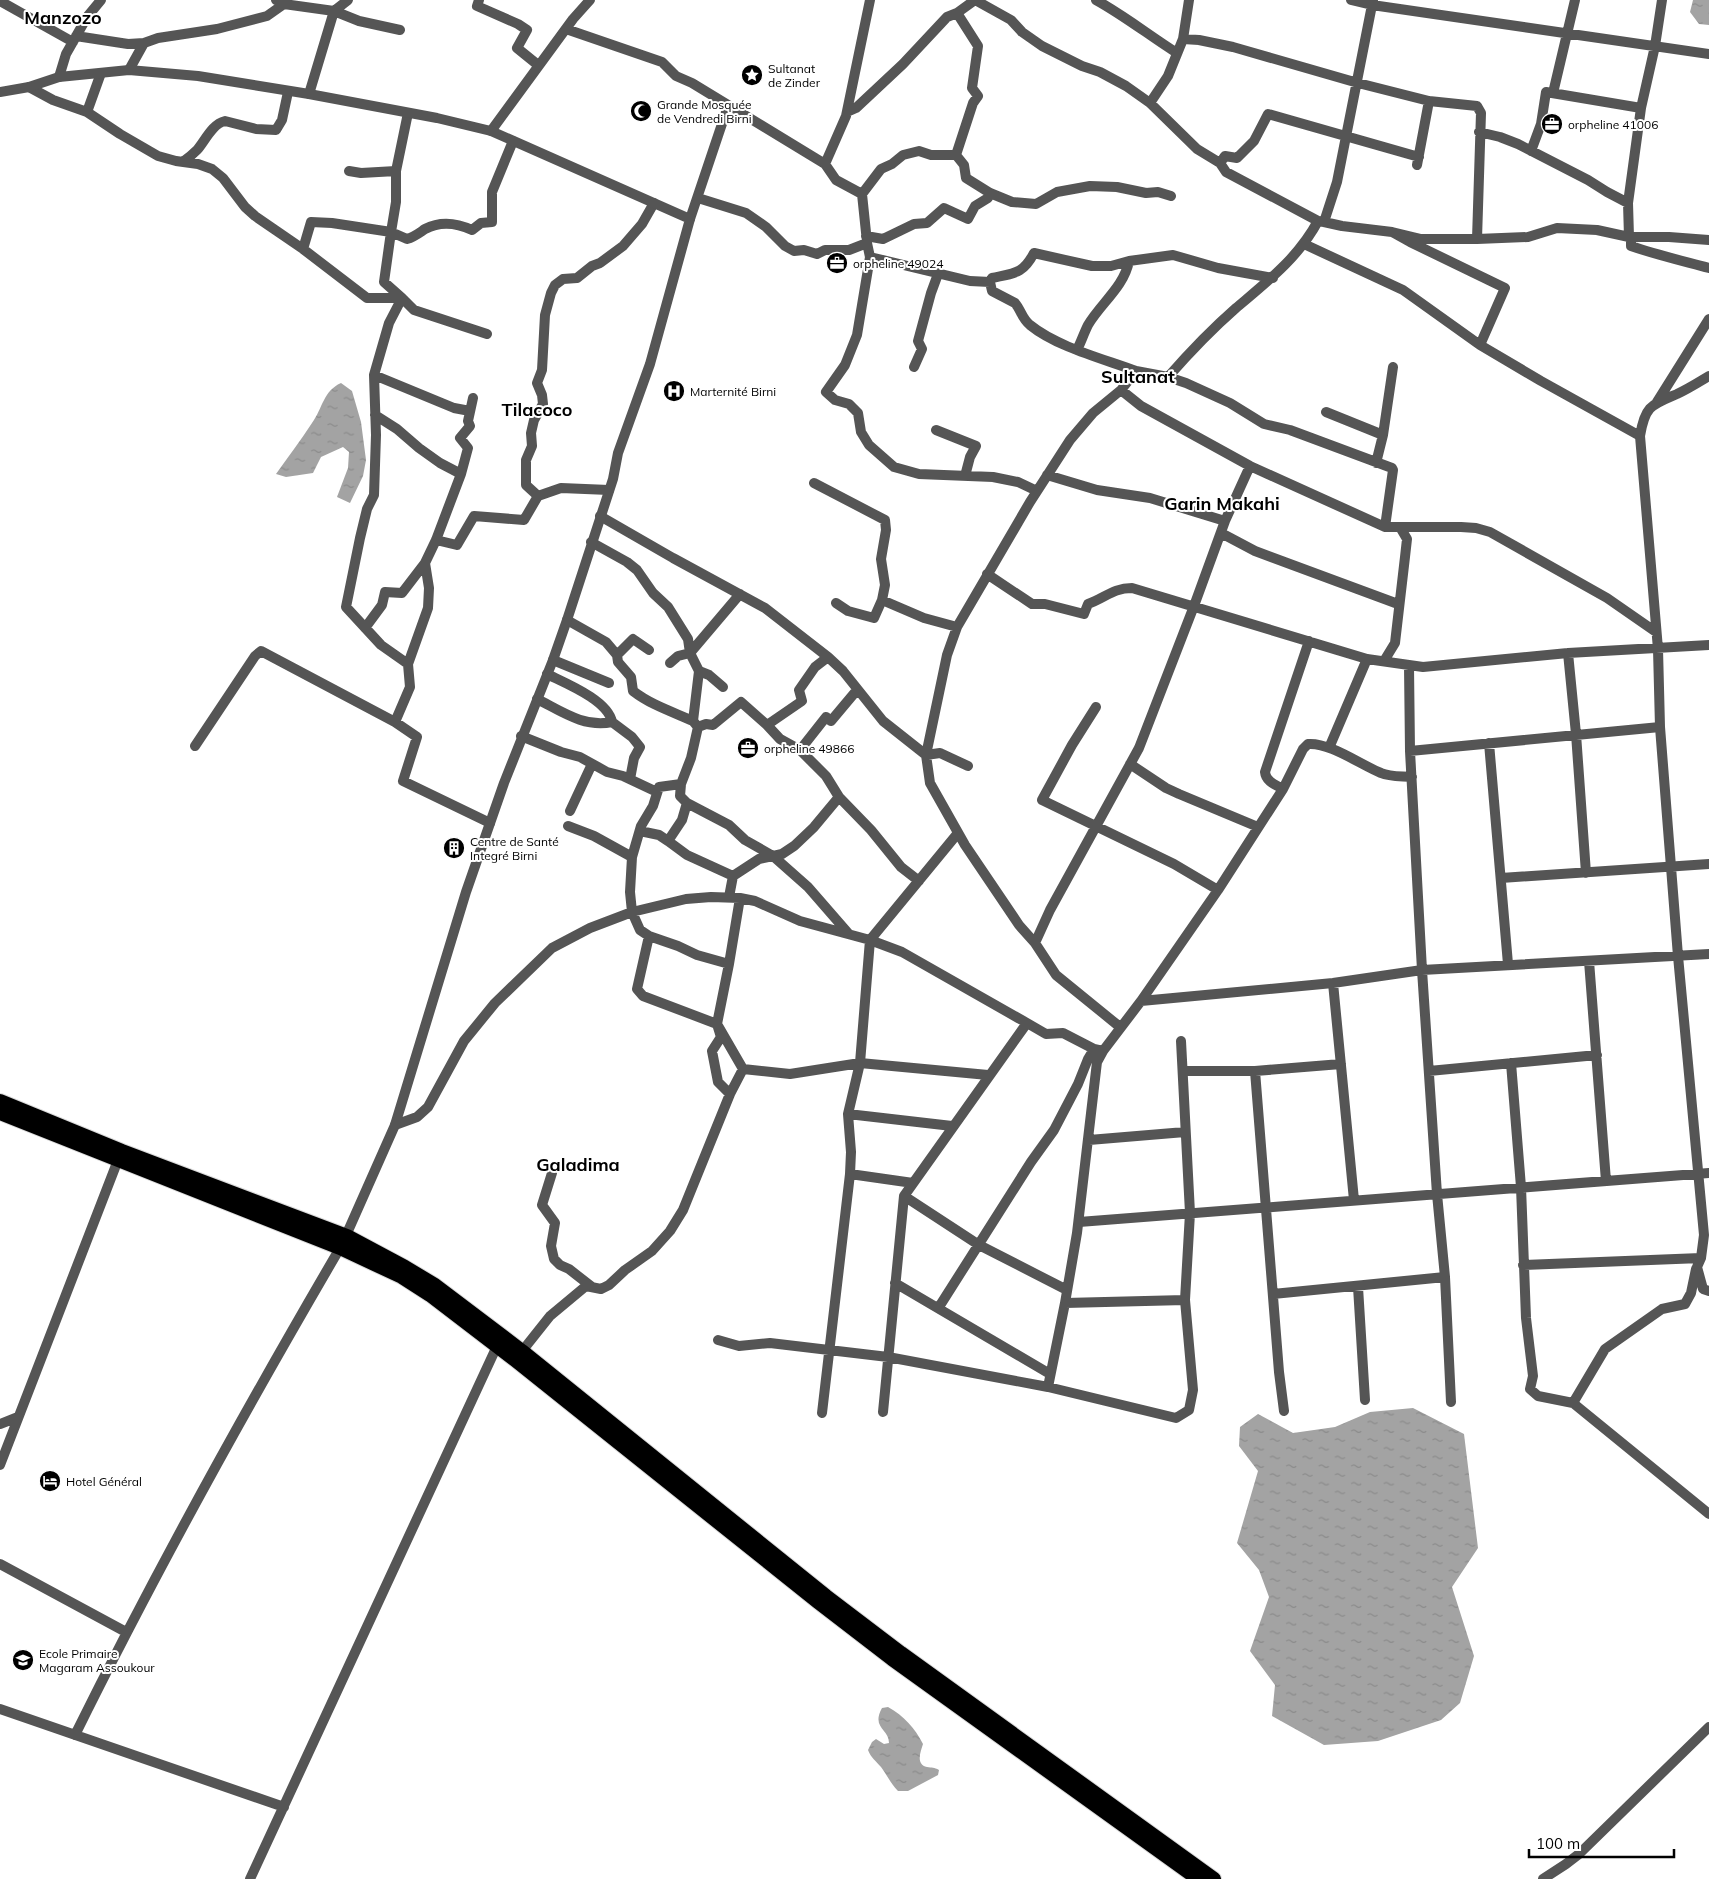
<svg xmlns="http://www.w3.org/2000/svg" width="1709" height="1879" font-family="Mulish,sans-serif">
  <defs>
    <pattern id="water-ripples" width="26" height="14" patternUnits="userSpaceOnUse" patternTransform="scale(1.25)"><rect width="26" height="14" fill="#a3a3a3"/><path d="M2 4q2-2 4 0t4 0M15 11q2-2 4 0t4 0" fill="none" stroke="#8b8b8b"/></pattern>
  </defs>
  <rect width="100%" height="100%" fill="#fff"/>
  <path fill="url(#water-ripples)" d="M1693 0H1709V25L1699 24 1690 12Z
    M341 383 352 391 361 422 366 460 363 476 350 503 337 497 348 468 349 452 343 447 321 457 313 473 286 477 276 474C288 457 301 440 312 423 323 408 323 391 341 383Z
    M1413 1408 1464 1434 1478 1548 1452 1587 1474 1656 1460 1703 1441 1720 1378 1741 1324 1745 1272 1716 1275 1685 1250 1651 1269 1597 1259 1570 1237 1543 1258 1471 1239 1446 1240 1427 1258 1414 1293 1433 1335 1427 1370 1412Z
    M888 1707C904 1716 915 1728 923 1744 921 1751 915 1764 927 1767 932 1768 934 1767 939 1770L938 1775 908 1791H898C891 1784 887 1775 881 1767 876 1761 871 1758 868 1750L872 1742 876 1739 884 1744 889 1743C889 1729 871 1728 882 1708Z"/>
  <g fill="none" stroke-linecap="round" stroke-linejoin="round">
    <g stroke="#dbdbdb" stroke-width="16">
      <path id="trunk" d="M0 1101 122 1151 347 1236 405 1267 435 1285 522 1351 826 1596 901 1653 1214 1879
        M0 1113 340 1248 402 1277 430 1295 515 1360 818 1602 892 1659 1198 1879"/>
    </g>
    <path stroke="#555" stroke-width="10" d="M276 0 284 4 334 11 359 21 400 30
      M479 0 477 6 518 24 527 30 517 48 538 65
      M975 0 1011 20 1022 32 1042 46 1082 66 1100 72 1126 86 1150 103 1197 149 1220 163 1226 172 1318 221
      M1096 0C1125 16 1150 36 1177 53
      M1351 0 1372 5 1709 54
      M0 1 73 42
      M566 29 662 62 676 76 692 83 825 164 846 116 870 0
      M76 36 128 44 144 43 158 38 217 29 267 16 284 4
      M1183 39 1189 0
      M129 70 144 43
      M59 77 66 54 87 17 101 0
      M29 87 53 100 87 112 120 134 158 156 176 161 198 164 212 169 223 178 245 207 255 216 303 249 311 222 332 223 391 232 396 202V171L408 113
      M1553 93 1575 0
      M309 94 334 11 348 0
      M1150 103 1168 76 1183 39 1199 40 1233 47 1358 83 1429 101 1477 106 1481 113 1477 239
      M87 112 101 73
      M847 112 856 108 903 64 947 17 957 13 975 0
      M491 131 573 19 590 0
      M1479 132 1500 137 1518 144 1588 180 1607 192 1628 203 1629 237
      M1531 151 1541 124 1546 92 1641 108
      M956 155 973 103 978 96 972 88 978 46 957 13
      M184 161C188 158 193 154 197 150 205 141 212 124 225 121L256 129 276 130 282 120 288 92
      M1220 163 1225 156 1237 158 1254 141 1268 114 1419 157
      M825 164 836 180 862 194 881 169 892 164 903 155 919 151 931 155H956L964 165 966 178 990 193 1012 202 1036 204 1057 192 1090 186 1117 187 1146 193 1158 192 1171 196
      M1417 165 1429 101
      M349 171 361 173 396 171
      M862 194 867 242
      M698 198 746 213 766 227 785 246 794 251 804 250 817 254 825 250H849L867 243 870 257
      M1628 203 1641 108 1655 46 1662 0
      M690 219 728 106
      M1324 222 1342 226 1392 232 1410 242 1505 288 1480 345
      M1392 232 1421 239H1477L1528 237 1557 228 1597 230 1629 237H1669L1709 240
      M866 236 883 239 914 224 927 223 944 208 968 219 975 206 988 198 990 193
      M1631 237V246C1657 255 1683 261 1709 268
      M1304 244 1403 290 1480 345 1541 381 1640 436
      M303 249 367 298H402L414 310 487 334
      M990 282 992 291 1015 303C1021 310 1022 319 1030 325 1057 347 1104 359 1136 371
      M1077 350C1081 342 1084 333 1088 325 1101 303 1124 287 1129 261
      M914 367 922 349 918 341 931 293 938 274
      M374 375 454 408 470 411
      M1709 376C1699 382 1688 389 1677 394 1651 405 1645 406 1640 436L1658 649 1660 727 1678 956 1704 1235 1701 1258 1697 1267 1703 1289 1709 1291
      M1168 377C1189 353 1212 329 1236 308 1268 281 1298 258 1318 221L1324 222 1337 182 1373 0
      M1657 402 1709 319
      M1326 412 1383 435
      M375 415 397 429 419 448 440 463 461 474
      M936 430 976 446 970 457 965 476
      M1376 463 1383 435 1393 367
      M1047 475 1097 490 1150 498 1225 521
      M814 483 885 520 886 530 881 559 885 585 882 600 874 618 848 611 836 603
      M1037 491 1018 482 993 477 919 474 894 467 869 445 861 432 858 413 849 404 835 400 826 392 845 365 857 335 870 257 970 281 990 282 992 278C1015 273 1023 274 1034 253L1092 266H1111L1129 261 1173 255 1218 268 1273 278
      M538 496 526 485V460L532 446 531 433 534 420 543 404 542 395 537 383 542 370 545 315 551 293 555 285 563 279 577 278 592 266 600 263 623 246 642 224 654 203
      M600 516 673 558 765 608 828 657 843 671 883 721 926 755 930 783 965 845 1019 925 1035 943 1056 975 1120 1027
      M1385 527H1461L1476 528 1490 532 1607 598 1656 632
      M1221 533 1255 551 1398 604
      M436 540 457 545 474 516 524 520 538 496 561 488 609 490
      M591 542 627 562 637 570 653 593 668 607 688 639 690 653 699 671 693 721
      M987 574 1032 604H1045L1084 614 1088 604C1105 598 1113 588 1132 588L1367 659 1423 667 1568 653 1709 645
      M882 600 924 618 957 627
      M567 620 606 642 617 655 618 662 631 677 633 691C651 705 673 712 693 721L698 727 691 758 681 784 659 787 653 806 641 826 632 857 630 892 632 912 640 930 649 936 678 946 697 955 729 964
      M365 628 382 605 385 592 402 593 425 563
      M1568 653 1576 734 1586 873
      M617 655 633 639 649 650
      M553 660 609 683
      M1384 661 1395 643 1405 557 1407 539 1400 527
      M670 663 678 656 690 653 740 594
      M408 664 381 645 346 607 360 538 367 509 374 495 376 435 374 375 389 323 402 298 384 282 391 232 407 239C414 237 419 233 425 229 440 221 457 223 472 230L481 223 492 222V192L513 141
      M1409 666 1410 751 1422 970 1437 1194 1445 1277 1451 1402
      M699 671 709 675 723 687
      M547 674C565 683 608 700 612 722L632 737 640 747 634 758 630 779
      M537 699C561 711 584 728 612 722
      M1096 707 1072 745 1042 800 1174 864 1218 890
      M395 722 410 687 408 664 428 608 429 588 425 563 436 540 461 474 468 448 460 438 470 426 468 421 473 398
      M767 725 802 701 799 690 815 667 828 657
      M698 727 706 724 713 725 741 702 767 725 780 739 800 750 826 776 839 797 871 830 901 867 919 881
      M521 736 561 752 580 757 607 772 623 776 657 792
      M1489 743 1508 964
      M195 746 255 656 261 651 395 722 417 737 403 781 490 823
      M1329 748 1367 659
      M800 750 826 717 831 721 857 690
      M1410 751 1660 727
      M1130 764 1166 788 1179 794 1258 827
      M968 766 940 753 926 755 947 655 957 627 1030 502 1070 440 1093 413 1121 390 1136 371 1168 377 1186 383 1230 403 1264 424 1290 430 1392 468 1393 470 1385 527 1250 466 1141 406 1121 390
      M681 784 680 796 687 803 729 825 745 840 773 856 808 887 848 933
      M1283 789C1276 785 1266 782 1265 772L1309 641
      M687 803 682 820 668 841 687 855 733 876
      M570 811 592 764
      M568 826 594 836 632 857
      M640 831 659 835 668 841
      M1501 878 1709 864
      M729 897 733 876 759 859 782 854 794 846 814 827 839 797
      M649 936 637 989 643 996 717 1024 743 1069 790 1074 860 1063 988 1075
      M1035 943 1050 910 1139 748 1194 606 1225 521 1250 466
      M1589 961 1606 1181
      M1333 983 1354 1200
      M1141 1001 1218 890 1283 789 1303 749 1308 744C1329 742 1361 765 1381 773 1390 777 1402 776 1412 777
      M1511 1063 1521 1187 1526 1318 1533 1376 1530 1389 1538 1396 1573 1403
      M1183 1071H1255L1341 1064
      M1255 1071 1279 1372 1284 1411
      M1429 1071 1597 1055
      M730 1094 718 1082 712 1051 721 1037 717 1024 729 964 740 898
      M848 1114 952 1126
      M395 1125 417 1117 428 1107 464 1041 495 1003 552 948 590 928 632 912 686 899 711 897 740 898 755 901 800 921 870 940 902 952 1027 1023
      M1089 1140 1185 1132
      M552 1173 542 1205 555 1223 551 1246 554 1259 560 1265 569 1269 592 1287
      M850 1174 913 1183
      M1079 1222 1709 1173
      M1523 1265 1701 1258
      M1696 1269 1691 1293 1685 1304 1662 1309 1605 1349 1573 1403 1709 1514
      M895 1283 1050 1374
      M1358 1287 1365 1400
      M1067 1290 979 1245 904 1196 1027 1023 1046 1034 1063 1033 1094 1049 1103 1051
      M1273 1294 1445 1277
      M1065 1303 1185 1300
      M939 1307 1031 1162 1054 1130 1078 1084 1088 1059 1094 1049
      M718 1340 739 1346 770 1343 888 1357 1048 1387 1176 1418 1189 1410 1193 1390 1185 1300 1190 1213 1181 1041
      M519 1355 550 1316 586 1286 601 1289 609 1285 625 1270 652 1251 670 1231 683 1210 730 1094 743 1069
      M1048 1387 1065 1303 1077 1233 1097 1062 1103 1051 1141 1001 1333 983 1422 970 1709 954
      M883 1412 904 1196
      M822 1413 850 1174 851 1152 848 1114 860 1063 870 940 958 833
      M0 1424 18 1417
      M0 1465 118 1160
      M0 1564 126 1632
      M0 1709 284 1807
      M75 1735C157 1569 247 1407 340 1248
      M250 1879 497 1346"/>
    <path stroke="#555" stroke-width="10" d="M0 92 29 87 59 77 129 70 198 76 309 94 437 118 491 131 690 219 650 364 618 453 613 479 567 620 553 660 504 783 466 892 395 1125 344 1240
      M1543 1879 1566 1864 1579 1854 1709 1727"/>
    <use href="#trunk" stroke="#000" stroke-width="14"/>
  </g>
  <defs>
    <g id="sight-disc" transform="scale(1.125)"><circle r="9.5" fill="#000" stroke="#fff"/><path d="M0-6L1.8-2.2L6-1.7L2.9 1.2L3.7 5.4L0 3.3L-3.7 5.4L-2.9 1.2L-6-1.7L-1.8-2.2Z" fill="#fff"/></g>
    <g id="mosque-disc" transform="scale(1.125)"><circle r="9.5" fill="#000" stroke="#fff"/><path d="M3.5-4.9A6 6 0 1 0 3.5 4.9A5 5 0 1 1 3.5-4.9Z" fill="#fff"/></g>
    <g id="office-disc" transform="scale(1.125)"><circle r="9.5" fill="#000" stroke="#fff"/><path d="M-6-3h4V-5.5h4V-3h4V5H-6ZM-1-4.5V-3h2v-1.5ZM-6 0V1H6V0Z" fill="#fff"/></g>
    <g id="hospital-disc" transform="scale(1.125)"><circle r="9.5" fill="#000" stroke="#fff"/><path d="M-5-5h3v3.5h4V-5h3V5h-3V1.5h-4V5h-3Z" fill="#fff"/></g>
    <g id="building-disc" transform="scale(1.125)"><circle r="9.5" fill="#000" stroke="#fff"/><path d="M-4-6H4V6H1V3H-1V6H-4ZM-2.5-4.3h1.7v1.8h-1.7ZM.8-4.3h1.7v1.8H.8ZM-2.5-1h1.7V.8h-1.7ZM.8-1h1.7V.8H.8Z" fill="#fff"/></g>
    <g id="hotel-disc" transform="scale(1.125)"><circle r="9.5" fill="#000" stroke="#fff"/><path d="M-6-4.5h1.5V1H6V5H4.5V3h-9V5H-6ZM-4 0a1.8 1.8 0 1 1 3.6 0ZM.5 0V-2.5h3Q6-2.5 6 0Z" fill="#fff"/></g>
    <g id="school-disc" transform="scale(1.125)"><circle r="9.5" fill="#000" stroke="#fff"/><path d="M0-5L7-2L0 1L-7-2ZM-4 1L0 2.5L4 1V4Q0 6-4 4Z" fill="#fff"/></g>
  </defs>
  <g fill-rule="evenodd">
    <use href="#sight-disc" x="752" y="75"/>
    <use href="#mosque-disc" x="641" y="111"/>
    <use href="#office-disc" x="1552" y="124"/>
    <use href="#office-disc" x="837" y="263"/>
    <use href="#hospital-disc" x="674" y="391"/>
    <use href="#office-disc" x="748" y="748"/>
    <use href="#building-disc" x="454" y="848"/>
    <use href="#hotel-disc" x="50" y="1481"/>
    <use href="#school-disc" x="23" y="1660"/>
  </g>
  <g text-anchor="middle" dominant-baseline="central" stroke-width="4" stroke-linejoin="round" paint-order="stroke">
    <g font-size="12" fill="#000" stroke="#fff" text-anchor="start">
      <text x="768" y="68">Sultanat<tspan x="768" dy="14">de Zinder</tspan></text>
      <text x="657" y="104">Grande Mosquée<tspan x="657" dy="14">de Vendredi Birni</tspan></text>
      <text x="1568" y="124">orpheline 41006</text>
      <text x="853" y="263">orpheline 49024</text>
      <text x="690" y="391">Marternité Birni</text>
      <text x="764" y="748">orpheline 49866</text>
      <text x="470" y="841">Centre de Santé<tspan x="470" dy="14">Integré Birni</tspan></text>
      <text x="66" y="1481">Hotel Général</text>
      <text x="39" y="1653">Ecole Primaire<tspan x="39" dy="14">Magaram Assoukour</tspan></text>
    </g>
    <g font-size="18" font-weight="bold" fill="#000" stroke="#fff">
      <text x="63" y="17">Manzozo</text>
      <text x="1138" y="376">Sultanat</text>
      <text x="537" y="409">Tilacoco</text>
      <text x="1222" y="503">Garin Makahi</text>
      <text x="578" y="1164">Galadima</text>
    </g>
  </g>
  <path d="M1529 1849v8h145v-8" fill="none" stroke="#000000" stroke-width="2.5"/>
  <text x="1536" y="1849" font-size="15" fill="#000000" stroke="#ffffff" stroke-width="4" paint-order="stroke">100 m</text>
</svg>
